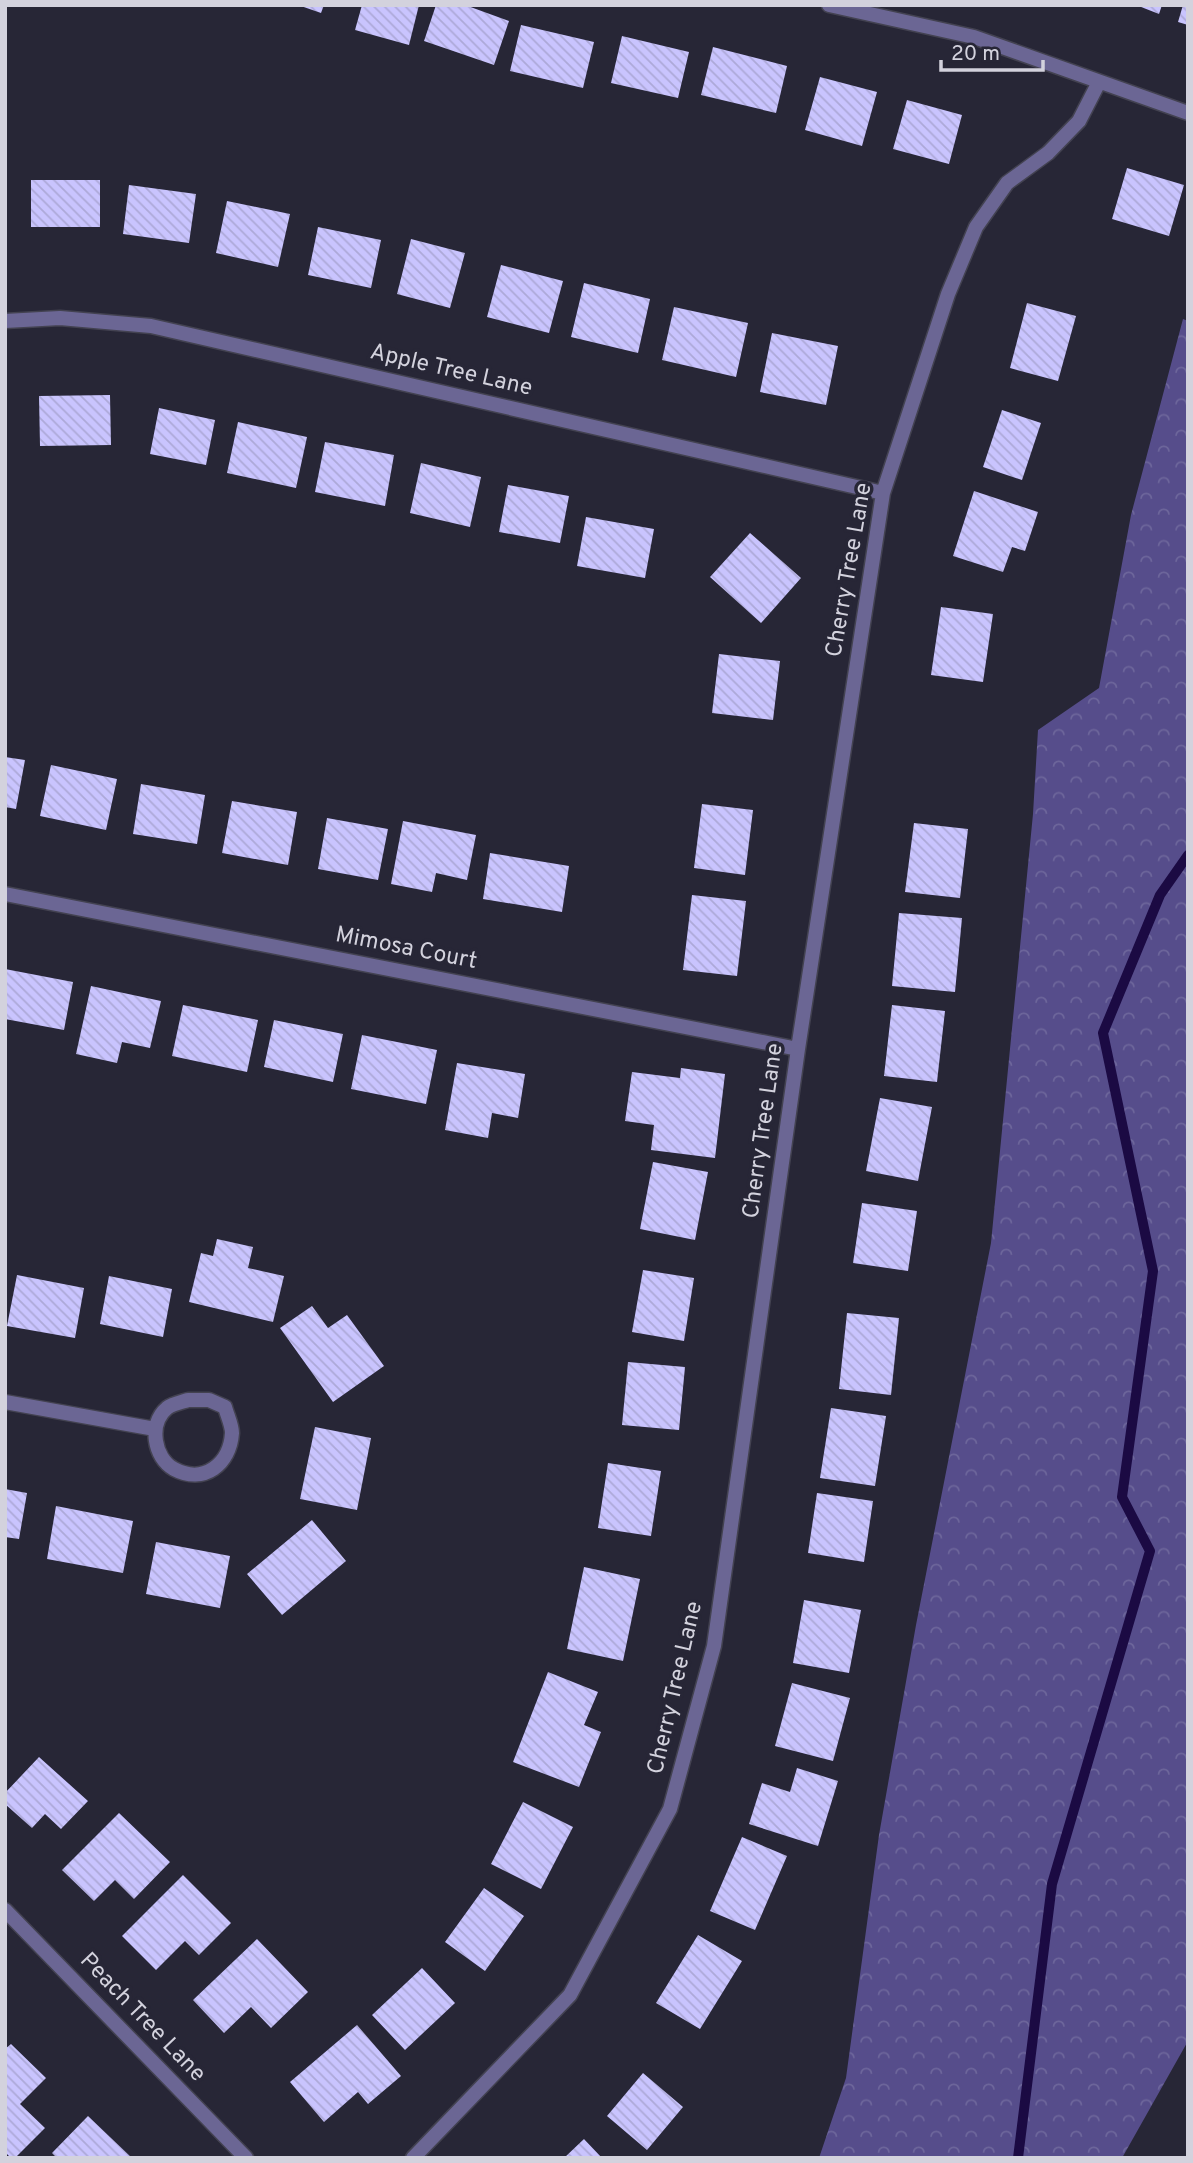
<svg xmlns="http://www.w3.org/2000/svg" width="1193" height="2163" font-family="Overpass,sans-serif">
  <defs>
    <pattern id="forest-crowns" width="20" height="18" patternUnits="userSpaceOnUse" patternTransform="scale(1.75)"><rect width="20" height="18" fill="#564d8b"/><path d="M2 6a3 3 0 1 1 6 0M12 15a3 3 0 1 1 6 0" fill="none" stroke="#6d669b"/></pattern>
    <pattern id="building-back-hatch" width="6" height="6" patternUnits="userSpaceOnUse" patternTransform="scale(1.75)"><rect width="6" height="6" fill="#c9c4fe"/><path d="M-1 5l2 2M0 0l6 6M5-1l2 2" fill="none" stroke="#ada9d8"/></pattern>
  </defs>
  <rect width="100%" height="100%" fill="#272636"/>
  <path fill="url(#forest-crowns)" d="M1183 319 1188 321V2041L1122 2158H819L846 2078 879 1835 916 1625 991 1243 1033 814 1038 730 1099 688 1131 515Z"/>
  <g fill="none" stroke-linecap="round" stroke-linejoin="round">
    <path stroke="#1b0a43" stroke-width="10" d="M1018 2158 1052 1884 1150 1551 1122 1497 1153 1271 1103 1033 1160 895 1188 855"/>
  </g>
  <path fill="url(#building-back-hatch)" d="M298 5H324L321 13Z
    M362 5H419L409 45 355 30Z
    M436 5H465L509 21 494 65 424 41Z
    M1136 5H1162L1159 14Z
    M1183 5H1188V25L1178 22Z
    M521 25 594 42 583 88 510 71Z
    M622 36 689 52 678 98 611 83Z
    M713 47 787 66 776 113 701 95Z
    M820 77 877 92 862 146 805 130Z
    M907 100 962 115 949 164 893 149Z
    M1127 168 1184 185 1169 236 1112 219Z
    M31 180H100V227H31Z
    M129 185 196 194 189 243 123 234Z
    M227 201 290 214 278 267 216 253Z
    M318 227 381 240 371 288 308 275Z
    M411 239 465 253 450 308 397 294Z
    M501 265 563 281 549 333 487 317Z
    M584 283 650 299 638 353 571 337Z
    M1027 303 1076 316 1058 381 1010 368Z
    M674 307 748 323 736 377 662 360Z
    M772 333 838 346 826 405 760 392Z
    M110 395 111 445 40 446 39 396Z
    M159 408 215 420 206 465 150 454Z
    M1002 410 1041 423 1022 480 983 467Z
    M238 422 307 437 296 488 227 473Z
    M325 442 394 455 385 506 315 492Z
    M421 463 481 477 470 527 410 513Z
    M508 485 569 496 560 543 499 532Z
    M974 491 1038 512 1025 551 1012 547 1003 572 953 556Z
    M586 517 654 529 645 578 577 566Z
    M750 533 801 578 761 623 710 577Z
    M941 607 993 614 983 682 931 675Z
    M719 654 780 661 773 720 712 713Z
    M5 757 25 760 16 809 5 807Z
    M51 765 117 779 106 830 40 816Z
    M141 784 205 795 197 844 133 834Z
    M232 801 297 812 288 865 222 853Z
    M702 804 753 810 745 875 694 868Z
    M327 818 388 829 378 880 318 869Z
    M403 821 476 835 467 880 436 873 432 892 391 884Z
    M914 823 968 829 960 898 905 892Z
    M490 853 569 866 562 912 483 899Z
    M692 895 746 901 737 976 683 970Z
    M899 913 962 918 955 992 892 986Z
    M5 969 73 982 64 1030 5 1019Z
    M91 986 161 1001 150 1048 122 1042 117 1063 76 1054Z
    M183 1005 258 1020 247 1072 172 1056Z
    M892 1005 945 1011 937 1082 884 1076Z
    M274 1020 343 1034 333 1082 264 1067Z
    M362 1035 437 1050 426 1104 351 1089Z
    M457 1063 525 1074 518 1118 492 1113 488 1138 445 1130Z
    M681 1068 725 1074 715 1158 651 1150 654 1125 625 1121 632 1072 680 1078Z
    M880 1098 932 1107 918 1181 866 1171Z
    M653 1162 708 1172 695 1240 640 1229Z
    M862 1203 917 1211 908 1271 853 1263Z
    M217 1239 253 1247 248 1268 284 1276 273 1322 189 1302 201 1253 213 1256Z
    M643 1270 694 1278 684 1341 632 1332Z
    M17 1275 84 1288 75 1338 7 1326Z
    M109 1276 172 1289 163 1337 100 1324Z
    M312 1306 328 1328 347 1315 384 1366 333 1402 280 1328Z
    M847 1313 899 1318 891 1395 839 1389Z
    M628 1362 685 1367 679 1430 622 1425Z
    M831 1408 886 1416 875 1486 820 1478Z
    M315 1427 371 1438 357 1510 300 1499Z
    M608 1463 661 1471 651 1536 598 1528Z
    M5 1489 27 1493 19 1539 5 1537Z
    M817 1493 873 1501 864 1562 808 1553Z
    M56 1506 133 1521 123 1573 47 1559Z
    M312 1520 346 1561 282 1615 247 1574Z
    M156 1542 230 1556 220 1608 146 1594Z
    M584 1567 640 1579 623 1661 567 1649Z
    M804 1600 861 1610 849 1673 793 1663Z
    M548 1672 598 1692 584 1725 601 1732 579 1787 513 1762Z
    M792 1683 850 1698 833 1761 775 1746Z
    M39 1757 88 1801 61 1829 45 1814 32 1828 5 1804V1793Z
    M797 1768 838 1781 818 1846 749 1824 762 1783 790 1792Z
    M523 1802 573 1827 541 1889 491 1864Z
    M119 1813 170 1862 134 1899 115 1880 94 1901 62 1870Z
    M742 1837 787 1856 755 1930 710 1911Z
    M183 1875 231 1923 199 1955 185 1941 156 1970 122 1936Z
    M484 1888 524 1916 485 1971 445 1942Z
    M698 1935 742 1961 700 2029 656 2003Z
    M257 1939 308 1992 271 2028 251 2007 224 2033 193 2000Z
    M422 1968 455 2003 405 2050 372 2015Z
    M357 2025 401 2076 368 2104 358 2092 324 2122 290 2082Z
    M11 2044 46 2078 20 2104 45 2128 15 2158H11L5 2152V2049Z
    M643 2073 683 2107 647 2150 607 2116Z
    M88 2116 132 2158H57L52 2153Z
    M584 2139 602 2158H564Z"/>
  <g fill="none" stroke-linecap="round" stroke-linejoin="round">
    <g stroke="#434251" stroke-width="17">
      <path id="minor" d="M829 5 974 37 1188 113
        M5 321 60 318 151 326 883 493
        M5 894 798 1049
        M188 1400H209L225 1407C227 1415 232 1425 232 1433 230 1464 204 1485 174 1469 154 1458 148 1424 167 1408 172 1404 182 1402 188 1400Z
        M5 1402 155 1429
        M5 1910 246 2158
        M413 2158 570 1995 670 1809 714 1646 798 1049 883 493 948 294 976 227 1007 183 1048 153 1079 121 1099 82"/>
    </g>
    <use href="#minor" stroke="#6b6694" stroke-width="14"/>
  </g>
  <g text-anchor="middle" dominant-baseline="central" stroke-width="7" stroke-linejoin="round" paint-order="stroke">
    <g font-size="23" fill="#d3d2dd" stroke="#272636">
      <text transform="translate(451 371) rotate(13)">Apple Tree Lane</text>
      <text transform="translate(850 570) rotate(-80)">Cherry Tree Lane</text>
      <text transform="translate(406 949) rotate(11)">Mimosa Court</text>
      <text transform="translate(764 1131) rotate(-82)">Cherry Tree Lane</text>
      <text transform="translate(676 1688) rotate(-77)">Cherry Tree Lane</text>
      <text transform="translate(142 2018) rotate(46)">Peach Tree Lane</text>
    </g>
  </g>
  <rect width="1193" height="2163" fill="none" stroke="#d3d2dd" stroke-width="14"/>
  <path d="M941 60v10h102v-10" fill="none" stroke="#d3d2dd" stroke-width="3.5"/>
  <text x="951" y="60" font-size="21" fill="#d3d2dd" stroke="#272636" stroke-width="5" paint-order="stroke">20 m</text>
</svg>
